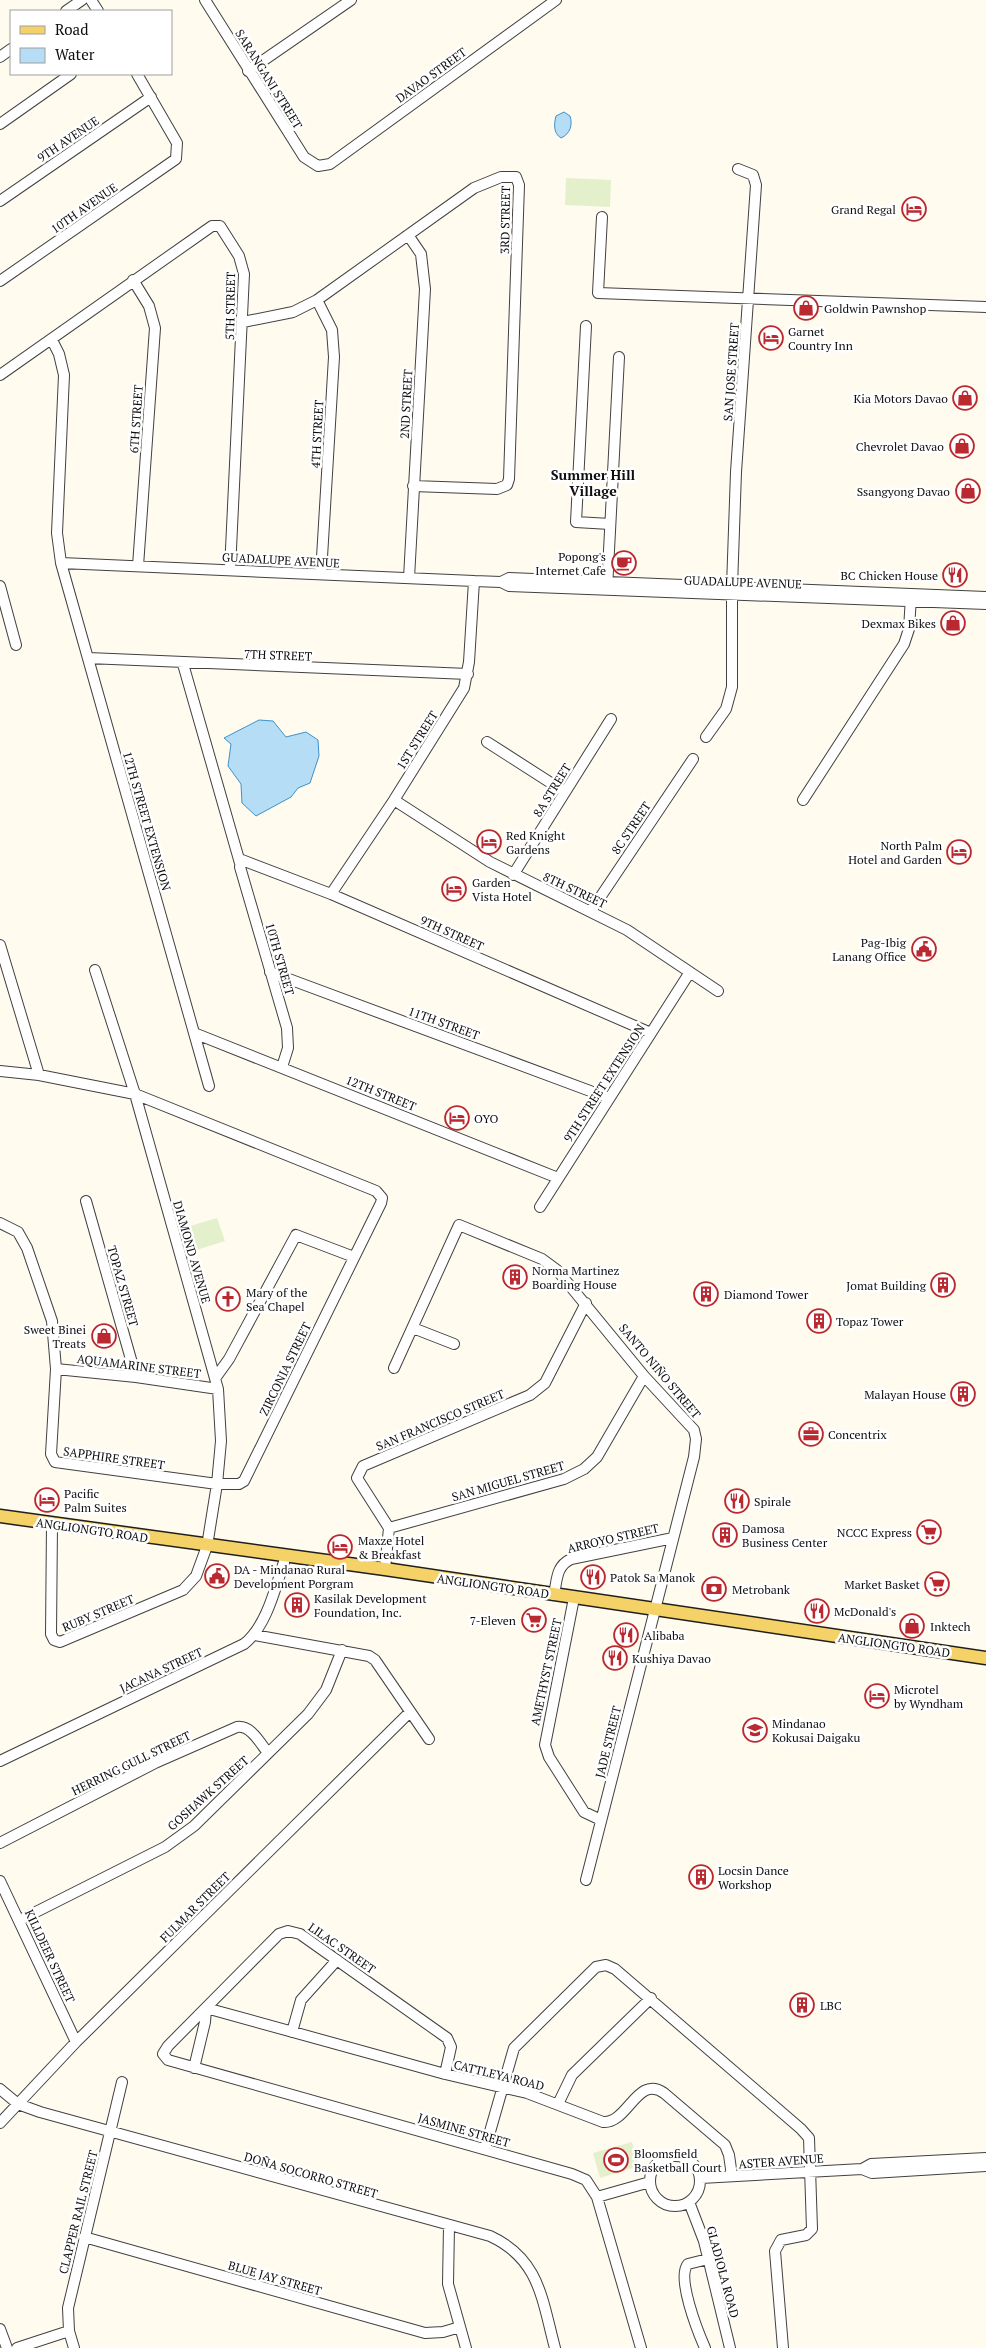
<svg xmlns="http://www.w3.org/2000/svg" width="986" height="2348" font-family="'PT Serif',serif">
  <rect width="100%" height="100%" fill="#fffbef"/>
  <path fill="#e3f0cb" d="M566 178 611 180 610 207 565 205Z
    M217 1218 225 1241 187 1253 180 1229Z
    M632 2142 639 2166 600 2178 593 2153Z"/>
  <path fill="#b5ddf5" stroke="#3d93ca" d="M564 112 570 116C573 125 570 134 561 138 553 133 554 124 556 116Z
    M259 720 273 721 286 737 306 732 318 740 319 756 310 783 298 788 291 797 256 816 242 803 241 784 228 766 231 744 224 738Z"/>
  <g fill="none" stroke-linecap="round" stroke-linejoin="round">
    <g stroke="#414141" stroke-width="12">
      <path id="minor" d="M91 0 98 11
        M205 0 304 157 318 166 330 164 556 0
        M66 11 82 0
        M0 57 11 49
        M248 71 351 0
        M0 124 71 74
        M0 201 151 97
        M602 217 598 293 986 307
        M408 235 421 254 425 289 409 578
        M133 280 149 306 155 328 138 566
        M0 281 176 159 177 143 137 74
        M317 300 332 330 334 357 321 574
        M243 322 293 312 317 300 474 188 501 177H516L519 185 509 479 507 485 497 489 413 486
        M586 326 576 522 610 524
        M52 340 59 354 64 375 57 533 61 563 209 1086
        M0 375 212 226H220L239 256 244 274 230 570
        M61 563 474 581 501 582 509 578 986 597
        M501 582 509 586 986 604
        M0 586 16 645
        M607 589 619 357
        M88 658 468 674
        M183 664 240 863
        M706 737 726 709 732 687V587L736 472 756 185 753 175 738 169
        M487 742 565 792
        M394 800 490 862 627 930 718 991
        M803 800 904 644 909 629 911 597
        M513 875 611 719
        M331 894 394 800 464 688 469 662 474 581
        M591 911 693 759
        M0 945 39 1075
        M270 972 609 1098
        M194 1033 558 1178
        M282 1067 288 1048 287 1028 240 867 242 860 331 894 651 1033
        M0 1071 39 1075 135 1094 376 1191 382 1198 381 1203 244 1481 239 1484H217L55 1462 51 1454 56 1369 52 1321 27 1248 18 1232 0 1223
        M86 1201 136 1377
        M540 1207 690 972
        M413 1328 454 1344
        M394 1368 459 1225 542 1259 557 1270 644 1376 694 1430 696 1439 694 1457 586 1880
        M56 1369 136 1377 218 1389
        M216 1377 229 1359 296 1235 354 1257
        M52 1524 51 1634 54 1640 60 1642 183 1590 196 1576 207 1546 217 1484 221 1441 218 1389 135 1094 95 970
        M389 1528 564 1479 584 1469 597 1457 644 1376
        M385 1569 389 1528 357 1478 363 1466 530 1395 545 1383 586 1303
        M554 1595C557 1580 556 1566 571 1559L673 1538
        M574 1598 545 1745 549 1757 584 1812 601 1820
        M254 1635 369 1656 375 1660 429 1739
        M0 1761 244 1644C268 1625 276 1584 286 1556
        M0 1843 155 1763 237 1727C251 1725 260 1743 268 1753
        M0 1881 76 2042
        M20 1920 165 1847 194 1826 308 1714 326 1690 342 1650
        M292 2032 301 2000 337 1960
        M194 2068 205 2022 206 2008 445 2074 527 2093 603 2122C628 2124 637 2074 664 2093L725 2145 729 2155 732 2176
        M445 2074 451 2047 447 2038 300 1934 288 1931 279 1934 168 2046 163 2054 168 2060 572 2174 586 2180 597 2197 641 2348
        M0 2089 18 2104 40 2112 490 2236C540 2259 542 2300 555 2348
        M558 2104 572 2075 651 1998
        M0 2123 76 2042 410 1712
        M485 2149 514 2048 596 1967 606 1965 615 1969 801 2129 809 2138 812 2229 806 2235 781 2240 775 2251 783 2348
        M650 2181a25 25 0 1 1 50 0a25 25 0 1 1-50 0Z
        M862 2169 872 2173 986 2166
        M701 2178 862 2169 871 2164 986 2158
        M597 2197 650 2182
        M689 2202 704 2241 730 2348
        M449 2226 448 2284 466 2348
        M84 2237 425 2333 443 2332 460 2327
        M0 2329 7 2348
        M17 2348 69 2331
        M74 2348 69 2331 68 2308 122 2082
        M705 2348C698 2332 676 2277 688 2264L708 2259"/>
    </g>
    <g stroke="#1f1f1f" stroke-width="15">
      <path id="major" d="M0 1516 385 1569 986 1658"/>
    </g>
    <use href="#minor" stroke="#fff" stroke-width="10"/>
    <use href="#major" stroke="#f5d268" stroke-width="12"/>
  </g>
  <defs>
    <g id="hotel-ring" transform="scale(1.25)"><circle r="9.5" fill="#fff" stroke="#ba2930" stroke-width="1.5"/><path d="M-6-4.5h1.5V1H6V5H4.5V3h-9V5H-6ZM-4 0a1.8 1.8 0 1 1 3.6 0ZM.5 0V-2.5h3Q6-2.5 6 0Z" fill="#ba2930"/></g>
    <g id="shop-ring" transform="scale(1.25)"><circle r="9.5" fill="#fff" stroke="#ba2930" stroke-width="1.5"/><path d="M-5-2.5h2.3a2.7 3.5 0 0 1 5.4 0H5L5.5 6h-11ZM-1.5-2.5h3a1.5 2.3 0 0 0-3 0Z" fill="#ba2930"/></g>
    <g id="cafe-ring" transform="scale(1.25)"><circle r="9.5" fill="#fff" stroke="#ba2930" stroke-width="1.5"/><path d="M-5.5-4.5H6V0H3Q3 3.5 0 3.5H-2.5Q-5.5 3.5-5.5 0ZM3-3.2v2h1.7v-2ZM-6 4.5H4V6H-6Z" fill="#ba2930"/></g>
    <g id="restaurant-ring" transform="scale(1.25)"><circle r="9.5" fill="#fff" stroke="#ba2930" stroke-width="1.5"/><path d="M-5-6h1v4h1v-4h1v4h1v-4h1v5L-1.5 .5V6h-2V.5L-5-1ZM5-6V6H3V1.5H1.5Q1.5-4 5-6Z" fill="#ba2930"/></g>
    <g id="civic-ring" transform="scale(1.25)"><circle r="9.5" fill="#fff" stroke="#ba2930" stroke-width="1.5"/><path d="M-.6-6.5H3V-4.5H.6V-3L4-1V1h2V6H-6V1h2V-1L-.6-3ZM-1.2 2.5V6h2.4V2.5Z" fill="#ba2930"/></g>
    <g id="building-ring" transform="scale(1.25)"><circle r="9.5" fill="#fff" stroke="#ba2930" stroke-width="1.5"/><path d="M-4-6H4V6H1V3H-1V6H-4ZM-2.5-4.3h1.7v1.8h-1.7ZM.8-4.3h1.7v1.8H.8ZM-2.5-1h1.7V.8h-1.7ZM.8-1h1.7V.8H.8Z" fill="#ba2930"/></g>
    <g id="church-ring" transform="scale(1.25)"><circle r="9.5" fill="#fff" stroke="#ba2930" stroke-width="1.5"/><path d="M-1.2-6h2.4v3.5h3.3v2.4h-3.3V6h-2.4V-.1h-3.3v-2.4h3.3Z" fill="#ba2930"/></g>
    <g id="office-ring" transform="scale(1.25)"><circle r="9.5" fill="#fff" stroke="#ba2930" stroke-width="1.5"/><path d="M-6-3h4V-5.5h4V-3h4V5H-6ZM-1-4.5V-3h2v-1.5ZM-6 0V1H6V0Z" fill="#ba2930"/></g>
    <g id="supermarket-ring" transform="scale(1.25)"><circle r="9.5" fill="#fff" stroke="#ba2930" stroke-width="1.5"/><path d="M-6-5.5h2.5l.6 2H6L4.5 2H-2.5L-4.4-4H-6ZM-1.5 3.2a1.3 1.3 0 1 0 .1 0ZM3 3.2a1.3 1.3 0 1 0 .1 0Z" fill="#ba2930"/></g>
    <g id="bank-ring" transform="scale(1.25)"><circle r="9.5" fill="#fff" stroke="#ba2930" stroke-width="1.5"/><path d="M-6-4H6V4H-6ZM0-2.3a2.3 2.3 0 1 0 0 4.6a2.3 2.3 0 1 0 0-4.6Z" fill="#ba2930"/></g>
    <g id="university-ring" transform="scale(1.25)"><circle r="9.5" fill="#fff" stroke="#ba2930" stroke-width="1.5"/><path d="M0-5L7-2L0 1L-7-2ZM-4 1L0 2.5L4 1V4Q0 6-4 4Z" fill="#ba2930"/></g>
    <g id="stadium-ring" transform="scale(1.25)"><circle r="9.5" fill="#fff" stroke="#ba2930" stroke-width="1.5"/><path d="M0-5a6.5 5 0 1 0 0 10a6.5 5 0 1 0 0-10ZM-3.5-1.8h7v3.6h-7Z" fill="#ba2930"/></g>
  </defs>
  <g fill-rule="evenodd">
    <use href="#hotel-ring" x="914" y="209"/>
    <use href="#shop-ring" x="806" y="308"/>
    <use href="#hotel-ring" x="771" y="338"/>
    <use href="#shop-ring" x="965" y="398"/>
    <use href="#shop-ring" x="962" y="446"/>
    <use href="#shop-ring" x="968" y="491"/>
    <use href="#cafe-ring" x="624" y="563"/>
    <use href="#restaurant-ring" x="955" y="575"/>
    <use href="#shop-ring" x="953" y="623"/>
    <use href="#hotel-ring" x="489" y="842"/>
    <use href="#hotel-ring" x="959" y="852"/>
    <use href="#hotel-ring" x="454" y="889"/>
    <use href="#civic-ring" x="924" y="949"/>
    <use href="#hotel-ring" x="457" y="1118"/>
    <use href="#building-ring" x="515" y="1277"/>
    <use href="#building-ring" x="943" y="1285"/>
    <use href="#building-ring" x="706" y="1294"/>
    <use href="#church-ring" x="228" y="1299"/>
    <use href="#building-ring" x="819" y="1321"/>
    <use href="#shop-ring" x="104" y="1336"/>
    <use href="#building-ring" x="963" y="1394"/>
    <use href="#office-ring" x="811" y="1434"/>
    <use href="#hotel-ring" x="47" y="1500"/>
    <use href="#restaurant-ring" x="737" y="1501"/>
    <use href="#supermarket-ring" x="929" y="1532"/>
    <use href="#building-ring" x="725" y="1535"/>
    <use href="#hotel-ring" x="340" y="1547"/>
    <use href="#civic-ring" x="217" y="1576"/>
    <use href="#restaurant-ring" x="593" y="1577"/>
    <use href="#supermarket-ring" x="937" y="1584"/>
    <use href="#bank-ring" x="714" y="1589"/>
    <use href="#building-ring" x="297" y="1605"/>
    <use href="#restaurant-ring" x="817" y="1611"/>
    <use href="#supermarket-ring" x="534" y="1620"/>
    <use href="#shop-ring" x="912" y="1626"/>
    <use href="#restaurant-ring" x="626" y="1635"/>
    <use href="#restaurant-ring" x="615" y="1658"/>
    <use href="#hotel-ring" x="877" y="1696"/>
    <use href="#university-ring" x="755" y="1730"/>
    <use href="#building-ring" x="701" y="1877"/>
    <use href="#building-ring" x="802" y="2005"/>
    <use href="#stadium-ring" x="616" y="2160"/>
  </g>
  <g text-anchor="middle" dominant-baseline="central" stroke-width="5" stroke-linejoin="round" paint-order="stroke">
    <g font-size="12" fill="#0e0e0e" stroke="#fff">
      <text transform="translate(431 75) rotate(-36)">DAVAO STREET</text>
      <text transform="translate(269 79) rotate(58)">SARANGANI STREET</text>
      <text transform="translate(68 139) rotate(-34)">9TH AVENUE</text>
      <text transform="translate(84 208) rotate(-35)">10TH AVENUE</text>
      <text transform="translate(505 220) rotate(-89)">3RD STREET</text>
      <text transform="translate(230 306) rotate(-89)">5TH STREET</text>
      <text transform="translate(731 372) rotate(-86)">SAN JOSE STREET</text>
      <text transform="translate(406 404) rotate(-87)">2ND STREET</text>
      <text transform="translate(136 419) rotate(-86)">6TH STREET</text>
      <text transform="translate(317 434) rotate(-87)">4TH STREET</text>
      <text transform="translate(281 560) rotate(3)">GUADALUPE AVENUE</text>
      <text transform="translate(743 582) rotate(2)">GUADALUPE AVENUE</text>
      <text transform="translate(278 655) rotate(2)">7TH STREET</text>
      <text transform="translate(417 740) rotate(-58)">1ST STREET</text>
      <text transform="translate(552 790) rotate(-58)">8A STREET</text>
      <text transform="translate(147 821) rotate(74)">12TH STREET EXTENSION</text>
      <text transform="translate(631 828) rotate(-56)">8C STREET</text>
      <text transform="translate(575 890) rotate(25)">8TH STREET</text>
      <text transform="translate(452 933) rotate(24)">9TH STREET</text>
      <text transform="translate(280 959) rotate(74)">10TH STREET</text>
      <text transform="translate(444 1023) rotate(20)">11TH STREET</text>
      <text transform="translate(604 1083) rotate(-57)">9TH STREET EXTENSION</text>
      <text transform="translate(381 1093) rotate(22)">12TH STREET</text>
      <text transform="translate(192 1252) rotate(74)">DIAMOND AVENUE</text>
      <text transform="translate(123 1286) rotate(74)">TOPAZ STREET</text>
      <text transform="translate(139 1366) rotate(7)">AQUAMARINE STREET</text>
      <text transform="translate(285 1369) rotate(-64)">ZIRCONIA STREET</text>
      <text transform="translate(660 1371) rotate(50)">SANTO NIÑO STREET</text>
      <text transform="translate(440 1420) rotate(-23)">SAN FRANCISCO STREET</text>
      <text transform="translate(114 1458) rotate(8)">SAPPHIRE STREET</text>
      <text transform="translate(508 1481) rotate(-16)">SAN MIGUEL STREET</text>
      <text transform="translate(92 1530) rotate(8)">ANGLIONGTO ROAD</text>
      <text transform="translate(613 1538) rotate(-13)">ARROYO STREET</text>
      <text transform="translate(493 1586) rotate(8)">ANGLIONGTO ROAD</text>
      <text transform="translate(98 1613) rotate(-23)">RUBY STREET</text>
      <text transform="translate(894 1645) rotate(8)">ANGLIONGTO ROAD</text>
      <text transform="translate(161 1670) rotate(-25)">JACANA STREET</text>
      <text transform="translate(546 1672) rotate(-78)">AMETHYST STREET</text>
      <text transform="translate(608 1742) rotate(-76)">JADE STREET</text>
      <text transform="translate(131 1763) rotate(-26)">HERRING GULL STREET</text>
      <text transform="translate(208 1793) rotate(-42)">GOSHAWK STREET</text>
      <text transform="translate(195 1907) rotate(-45)">FULMAR STREET</text>
      <text transform="translate(342 1948) rotate(35)">LILAC STREET</text>
      <text transform="translate(50 1956) rotate(65)">KILLDEER STREET</text>
      <text transform="translate(499 2075) rotate(14)">CATTLEYA ROAD</text>
      <text transform="translate(464 2130) rotate(16)">JASMINE STREET</text>
      <text transform="translate(781 2161) rotate(-4)">ASTER AVENUE</text>
      <text transform="translate(311 2175) rotate(16)">DOÑA SOCORRO STREET</text>
      <text transform="translate(78 2212) rotate(-76)">CLAPPER RAIL STREET</text>
      <text transform="translate(723 2272) rotate(75)">GLADIOLA ROAD</text>
      <text transform="translate(275 2278) rotate(16)">BLUE JAY STREET</text>
    </g>
    <g font-size="12" fill="#0e0e0e" stroke="#fff" text-anchor="start">
      <text x="896" y="209" text-anchor="end">Grand Regal</text>
      <text x="824" y="308">Goldwin Pawnshop</text>
      <text x="788" y="331">Garnet<tspan x="788" dy="14">Country Inn</tspan></text>
      <text x="948" y="398" text-anchor="end">Kia Motors Davao</text>
      <text x="944" y="446" text-anchor="end">Chevrolet Davao</text>
      <text x="950" y="491" text-anchor="end">Ssangyong Davao</text>
      <text x="606" y="556" text-anchor="end">Popong's<tspan x="606" dy="14">Internet Cafe</tspan></text>
      <text x="938" y="575" text-anchor="end">BC Chicken House</text>
      <text x="936" y="623" text-anchor="end">Dexmax Bikes</text>
      <text x="506" y="835">Red Knight<tspan x="506" dy="14">Gardens</tspan></text>
      <text x="942" y="845" text-anchor="end">North Palm<tspan x="942" dy="14">Hotel and Garden</tspan></text>
      <text x="472" y="882">Garden<tspan x="472" dy="14">Vista Hotel</tspan></text>
      <text x="906" y="942" text-anchor="end">Pag-Ibig<tspan x="906" dy="14">Lanang Office</tspan></text>
      <text x="474" y="1118">OYO</text>
      <text x="532" y="1270">Norma Martinez<tspan x="532" dy="14">Boarding House</tspan></text>
      <text x="926" y="1285" text-anchor="end">Jomat Building</text>
      <text x="246" y="1292">Mary of the<tspan x="246" dy="14">Sea Chapel</tspan></text>
      <text x="724" y="1294">Diamond Tower</text>
      <text x="836" y="1321">Topaz Tower</text>
      <text x="86" y="1329" text-anchor="end">Sweet Binei<tspan x="86" dy="14">Treats</tspan></text>
      <text x="946" y="1394" text-anchor="end">Malayan House</text>
      <text x="828" y="1434">Concentrix</text>
      <text x="64" y="1493">Pacific<tspan x="64" dy="14">Palm Suites</tspan></text>
      <text x="754" y="1501">Spirale</text>
      <text x="742" y="1528">Damosa<tspan x="742" dy="14">Business Center</tspan></text>
      <text x="912" y="1532" text-anchor="end">NCCC Express</text>
      <text x="358" y="1540">Maxze Hotel<tspan x="358" dy="14">&amp; Breakfast</tspan></text>
      <text x="234" y="1569">DA - Mindanao Rural<tspan x="234" dy="14">Development Porgram</tspan></text>
      <text x="610" y="1577">Patok Sa Manok</text>
      <text x="920" y="1584" text-anchor="end">Market Basket</text>
      <text x="732" y="1589">Metrobank</text>
      <text x="314" y="1598">Kasilak Development<tspan x="314" dy="14">Foundation, Inc.</tspan></text>
      <text x="834" y="1611">McDonald's</text>
      <text x="516" y="1620" text-anchor="end">7-Eleven</text>
      <text x="930" y="1626">Inktech</text>
      <text x="644" y="1635">Alibaba</text>
      <text x="632" y="1658">Kushiya Davao</text>
      <text x="894" y="1689">Microtel<tspan x="894" dy="14">by Wyndham</tspan></text>
      <text x="772" y="1723">Mindanao<tspan x="772" dy="14">Kokusai Daigaku</tspan></text>
      <text x="718" y="1870">Locsin Dance<tspan x="718" dy="14">Workshop</tspan></text>
      <text x="820" y="2005">LBC</text>
      <text x="634" y="2153">Bloomsfield<tspan x="634" dy="14">Basketball Court</tspan></text>
    </g>
    <g font-size="14" font-weight="bold" fill="#0e0e0e" stroke="#fff">
      <text x="593" y="474">Summer Hill<tspan x="593" dy="16">Village</tspan></text>
    </g>
  </g>
  <rect x="10" y="10" width="162" height="65" fill="#ffffff" stroke="#9f9f9f"/>
  <rect x="20" y="26" width="25" height="8" fill="#f5d268" stroke="#9f9f9f"/>
  <text x="55" y="35" font-size="15" fill="#0e0e0e">Road</text>
  <rect x="20" y="48" width="25" height="15" fill="#b5ddf5" stroke="#9f9f9f"/>
  <text x="55" y="60" font-size="15" fill="#0e0e0e">Water</text>
</svg>
